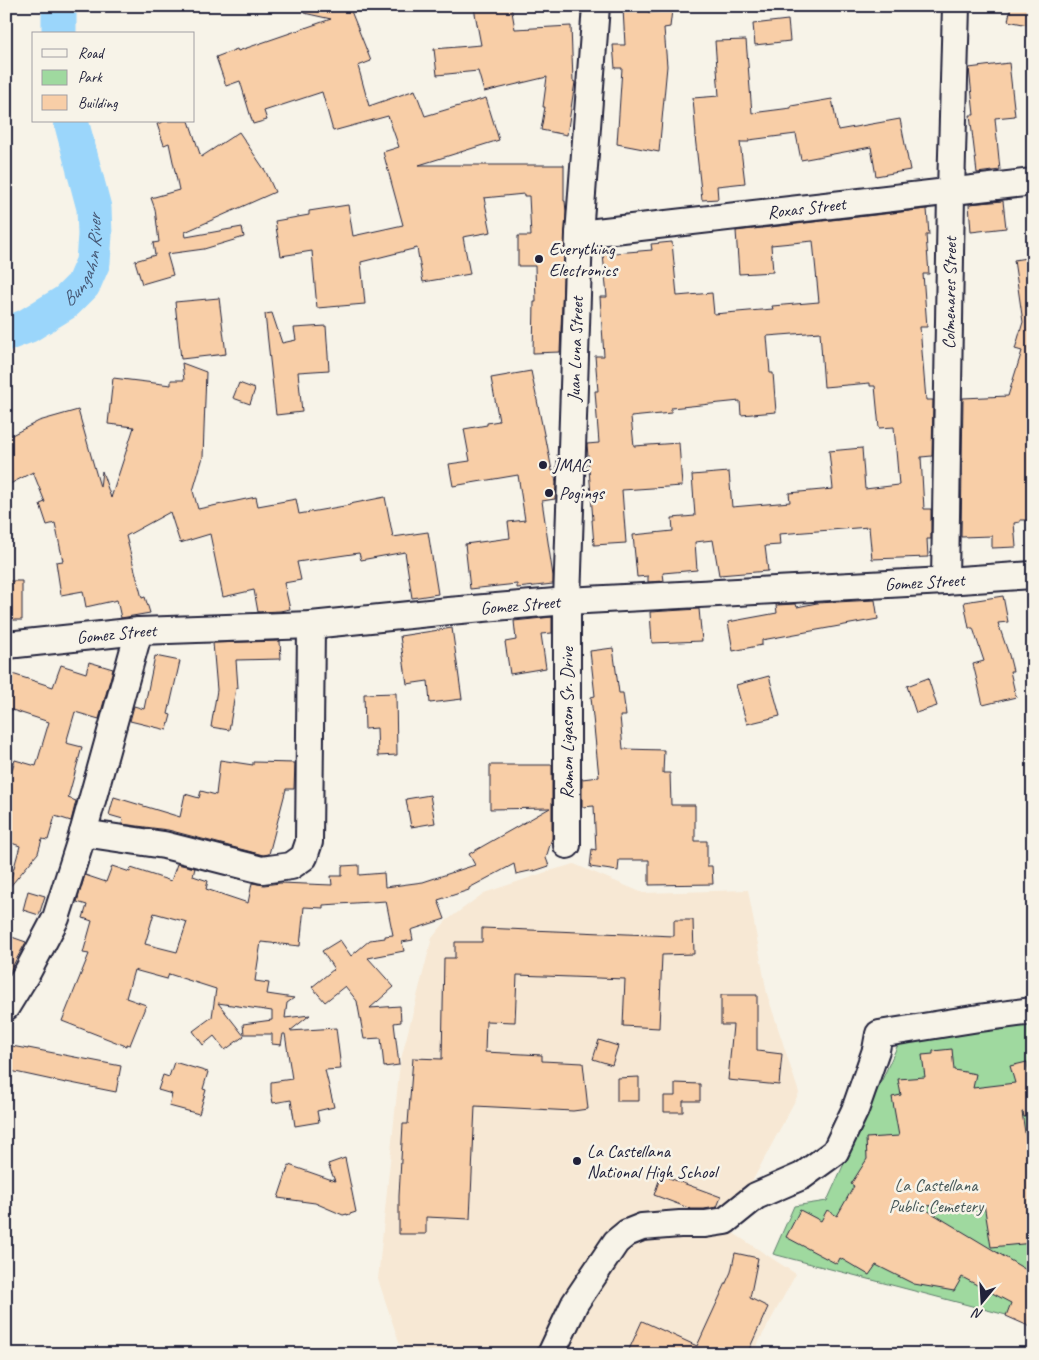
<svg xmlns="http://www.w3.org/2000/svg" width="1039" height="1360" font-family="Caveat,sans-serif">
  <rect width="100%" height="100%" fill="#f7f3e8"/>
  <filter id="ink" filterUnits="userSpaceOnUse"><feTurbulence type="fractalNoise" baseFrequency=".02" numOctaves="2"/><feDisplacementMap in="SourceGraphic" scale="10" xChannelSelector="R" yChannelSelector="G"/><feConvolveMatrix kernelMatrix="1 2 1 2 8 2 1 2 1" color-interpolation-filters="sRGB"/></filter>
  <g filter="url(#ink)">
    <path fill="#f7e8d4" d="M574 864 643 893 748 890 767 994 799 1093 727 1229 796 1274 752 1354H403L378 1279 400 1063 432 938 446 921 484 893 546 872Z"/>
    <path fill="#9fd99f" stroke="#607e6d" d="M1033 1021V1322L773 1254 794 1206 827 1201 901 1038Z"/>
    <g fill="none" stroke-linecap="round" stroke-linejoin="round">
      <g stroke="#9bd6fb" stroke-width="35">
        <path d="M59 34V6"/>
        <path id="s1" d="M6 334 27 326 66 302 83 285 93 262 95 235 94 208 71 121"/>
      </g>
    </g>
    <path fill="#f8cea7" stroke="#22223b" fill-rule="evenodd" d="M305 6H349L371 61 358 66 369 106 415 90 425 116 486 98 499 140 419 165H564V201H565L566 212 560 352 533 353 534 302H536L535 266H518V236H531L529 196H524V194L484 198 491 232 463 237 470 274 423 282 417 248 361 262 365 304 317 308 312 251 281 256 275 221 309 215V211L348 205 353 236 403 225 383 152 399 147 388 116 333 131 322 92 264 111 267 120 253 124 240 81 226 86 216 57 237 49 238 51 331 19 304 13Z
      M482 6H511L515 29 571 26 573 81 575 82 567 135 541 130 545 107H543L547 77 484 92 478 71 437 75 434 49 481 45 474 8Z
      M1011 6H1033V26L1008 21Z
      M649 7V13L672 10 670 27 664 28 667 66 659 152 617 144 622 68H615L613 45H625L623 9Z
      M788 20 790 41 755 45 753 24Z
      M746 40 752 113 791 108V106L832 99 838 130 900 119 910 170 876 176 871 147 801 160 796 134 749 140V142H740L745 183 717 186 718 199 702 200 695 136H696L693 98 719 96 715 41Z
      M1009 63 1015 116 995 118 1000 170 977 173 970 115H974L969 68Z
      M165 121H189L201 157 239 132 266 172 275 192 185 232 186 237 242 227 244 237 204 249 167 254 173 275 142 284 135 261 155 255 153 243 159 242 155 209 151 198 179 190 169 143 164 145 157 124Z
      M1003 201 1006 228 971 232 969 204Z
      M927 209 929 235H926L929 274H923L927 327H920L926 400H933L932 456 921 457 924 509H931V539H927L928 557 872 559 869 527 779 534 780 545 765 546 768 571 719 575 713 540 695 542 697 570 663 573 664 581 648 582V576L637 577 633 535 673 531 672 518 695 516 692 475 729 472 732 507 790 502 789 493 833 489 829 451 862 448 865 489 899 485 894 427 879 428 875 386H870V383L824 387 820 332 767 336 770 373H773L776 412 741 415 740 401 671 408V413L631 417 634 446 679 443 682 486 622 490 626 543 594 545 592 520H593L587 444 599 443 595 391H598L595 356H604L600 297H607L603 254 652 250 651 244 672 242 677 296 712 293 714 314 773 309 772 306 819 302 813 241 771 245 773 272 739 274 736 231Z
      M1033 257V520H1020V522L1014 523 1016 547 992 548V536L961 537 963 398 1008 396 1022 351 1015 349 1023 322 1014 260Z
      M219 298 226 354 181 359 175 302Z
      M272 313 282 343 296 340 294 328 326 326 329 370 298 372 302 412 276 415 265 314Z
      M182 363 206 372 203 457 193 491 198 509 256 497 258 506 296 499 299 514 350 505V504L385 497 393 537 428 532 438 594 412 598 405 552 361 560 359 553 297 562 301 580 284 583 290 609 280 611 258 612 254 590 223 597 210 534 180 543 170 512 126 536 142 598 145 597 150 613 121 618 117 600 86 607 83 591 61 595 56 562 63 561 55 523 47 525 40 504 45 502 33 472 6 486V438L39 421 78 410 100 487 102 471 111 498 134 427 108 424 113 378 171 385V380H184Z
      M531 371 546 444H547L552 471H554L556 483 555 499 542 501 553 576V584L517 588V584L470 589 465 544 510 538 508 522 525 520 518 475 453 486 449 464 470 461 464 429 487 425V423L499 421 491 378Z
      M239 383 255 389 250 404 233 398Z
      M6 581H22V620H6Z
      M1003 596 1008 622 998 623 1009 655 1013 671H1010L1016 697 983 705 973 664 984 661 973 628H969L964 602Z
      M875 600 878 619 762 640V645L733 651 728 622 777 613 776 605 796 604 797 607 817 603Z
      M699 609 702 641 652 643 650 612Z
      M552 617V633L541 634 546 668 510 674 505 642 516 640 514 621Z
      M452 628 462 699 430 703 428 681 407 684 400 636Z
      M280 641 281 659 236 660 238 688H236L229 730 211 727 217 690 213 643Z
      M613 648 619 693H623L626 716H620L623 749 664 750 663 773H670L671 805H695V841H707V866H712L713 884 649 885V860H619L618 871 590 867 592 849 596 850 594 806 582 807V779L599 777 591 697 595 696 590 651Z
      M155 656 180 661 168 714 171 715 167 730 130 721 134 706 144 709Z
      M89 662 113 669 99 719 75 712 66 743 82 747 68 798 76 801 71 821 55 816 48 840 42 839 38 853 8 889 20 846 6 841V789L15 760 36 766 49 722 6 708V672L53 687 61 665 86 673Z
      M769 676 780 716 747 724 736 685Z
      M928 678 937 706 916 713 907 686Z
      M396 693 397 755 378 756 377 728 365 729 364 694Z
      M220 760 253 765V762L295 763 294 789H286L269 854 263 855 168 830 122 824 123 819 109 815 114 797 180 817 185 794 199 798 201 791 216 795Z
      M490 765H552V838L546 858 549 866 534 871V870L516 874 514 864 469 888V890L438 900 445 919 411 930 413 940 402 942 404 951 368 958 394 987 370 1008 400 1006 401 1022 394 1023 399 1065 384 1067 381 1038 364 1039 357 1001 345 986 325 1002 312 987 334 969 322 951 340 940 351 956 370 940 385 938V936L393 935 386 901 323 905V908L304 907 300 946 261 942 255 981 269 983 267 994 294 998 287 1003 285 1018 310 1015 290 1031 336 1028 341 1069 325 1070 334 1107 317 1111 319 1122 295 1126 291 1100 273 1103 271 1093V1082L292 1079 285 1034H283L281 1045 272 1044V1034H244L243 1024 272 1020V1011L218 1003 244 1036 225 1050 214 1036 203 1045 193 1031 212 1017 216 989 169 974 167 979 134 970 126 998 146 1005 130 1045 126 1044V1046L62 1021 89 954 83 953 92 921 83 918 87 905 77 902 85 875 106 882 112 866 130 872 131 868 171 881 177 864 195 868 193 876 208 881 206 889 248 903 252 883 264 885 280 883 332 885 331 876H342V866L359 865V875L384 873 385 887 423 882 475 865 469 854 550 808 490 809ZM154 913 187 922 177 952 145 944Z
      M430 795 435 823 411 827 406 799Z
      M28 891 45 896 39 915 23 910Z
      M674 920H693L694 954 662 955 659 1028 623 1026 625 979 517 975 515 1022 486 1021 485 1052 542 1055V1061L583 1063 588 1109 573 1111 475 1106 470 1219 426 1217V1234H399V1196L403 1124H408L413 1058 442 1059 444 958H455V942H482V928L674 936Z
      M6 935 26 942 6 978Z
      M721 995H757V1051L782 1054 779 1085 728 1080 733 1025H721Z
      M599 1040 618 1046 612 1065 593 1059Z
      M6 1045 28 1049V1048L121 1066 116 1092 66 1082V1083L6 1070Z
      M952 1049 954 1070 976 1074 973 1088 1015 1083 1010 1066 1027 1062 1033 1115 1024 1117 1023 1112H1022L1033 1187V1243L991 1247 984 1204 920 1206 1033 1274V1328L1006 1316 1011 1303 962 1277 954 1291 914 1284 876 1265 869 1275 840 1258 837 1264 786 1237 800 1210 821 1221 827 1210 837 1216 854 1186 851 1184 867 1159 866 1138 899 1136 892 1097 901 1095 898 1079 925 1077 922 1055 933 1054V1051Z
      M174 1062 208 1072 203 1089 206 1090 199 1114 169 1106 172 1094 158 1090 163 1075 169 1077Z
      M639 1077V1101H617V1078Z
      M675 1083 700 1084V1101H683V1112H664V1096H675Z
      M345 1158 356 1212 347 1215V1214L343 1215 315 1203 278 1198 289 1165 335 1181 328 1164Z
      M661 1175 721 1197 717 1207 704 1209H691L654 1195Z
      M735 1253 758 1258 750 1298 768 1307 747 1354H627L642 1321 697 1346 731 1272Z"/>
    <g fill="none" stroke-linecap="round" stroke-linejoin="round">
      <g stroke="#22223b" stroke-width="30">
        <g id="minor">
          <path id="s2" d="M579 234 1033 182"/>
          <path id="s3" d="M945 581 951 192 956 6"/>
          <path id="s4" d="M7 645 139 631 311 625 449 611 567 601 945 581 1033 575"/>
          <path d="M83 833 164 845 262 870 291 866 304 857 309 842 311 625"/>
          <path id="s5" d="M567 845V601L579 234 596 6"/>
          <path d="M6 1007 28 971 56 918 83 833 139 631"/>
          <path d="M551 1354 575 1303 616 1242 627 1233 642 1227 680 1224H705L725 1221 756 1196 802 1176 835 1152 855 1110 876 1050 879 1034 979 1018 1033 1011"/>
        </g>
      </g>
      <use href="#minor" stroke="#f7f3e8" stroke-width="26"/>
    </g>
  </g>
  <g fill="#22223b" stroke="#f7f3e8" stroke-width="2">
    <circle cx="539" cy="259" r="5"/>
    <circle cx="543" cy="465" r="5"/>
    <circle cx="549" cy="493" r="5"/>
    <circle cx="577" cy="1161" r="5"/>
  </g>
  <g text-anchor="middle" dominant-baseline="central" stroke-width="5" stroke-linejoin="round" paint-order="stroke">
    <g font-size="18" fill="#22223b" stroke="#f7f3e8">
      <text stroke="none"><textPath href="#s2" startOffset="229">Roxas Street</textPath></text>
      <text stroke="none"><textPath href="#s3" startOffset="288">Colmenares Street</textPath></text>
      <text stroke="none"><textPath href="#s5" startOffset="496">Juan Luna Street</textPath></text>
      <text stroke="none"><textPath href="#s4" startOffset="920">Gomez Street</textPath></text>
      <text stroke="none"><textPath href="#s4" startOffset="515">Gomez Street</textPath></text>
      <text stroke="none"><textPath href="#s4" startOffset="110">Gomez Street</textPath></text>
      <text transform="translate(567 723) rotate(-90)">Ramon Ligason Sr. Drive</text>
    </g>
    <g font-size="18" fill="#22223b" stroke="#f7f3e8" text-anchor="start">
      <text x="549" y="249">Everything<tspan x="549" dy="21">Electronics</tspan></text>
      <text x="553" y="465">JMAC</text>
      <text x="559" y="493">Pogings</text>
      <text x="587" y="1151">La Castellana<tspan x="587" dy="21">National High School</tspan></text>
    </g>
    <g font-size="18" fill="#485959" stroke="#f7f3e8">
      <text x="936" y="1185">La Castellana<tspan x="936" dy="21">Public Cemetery</tspan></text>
    </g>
    <g font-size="19" font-style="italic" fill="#465875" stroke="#f7f3e8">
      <text stroke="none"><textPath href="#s1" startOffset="116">Bungahin River</textPath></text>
    </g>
  </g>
  <rect width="1039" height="1360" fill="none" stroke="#f7f3e8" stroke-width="25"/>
  <rect x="12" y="12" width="1014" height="1335" fill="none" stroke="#22223b" stroke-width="2" filter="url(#ink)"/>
  <rect x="32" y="32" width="162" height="90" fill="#f7f3e8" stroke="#a29fa3"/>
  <rect x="42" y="49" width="25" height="8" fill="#f7f3e8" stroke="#a29fa3"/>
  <text x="78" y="58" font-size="15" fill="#22223b">Road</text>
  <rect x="42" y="70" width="25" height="15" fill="#9fd99f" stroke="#a29fa3"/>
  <text x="78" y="82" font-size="15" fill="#22223b">Park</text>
  <rect x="42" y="95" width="25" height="15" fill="#f8cea7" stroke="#a29fa3"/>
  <text x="78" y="108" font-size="15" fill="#22223b">Building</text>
  <g transform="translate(982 1302) rotate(198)" stroke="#f7f3e8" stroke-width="4" paint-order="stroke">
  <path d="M0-4L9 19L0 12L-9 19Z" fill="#22223b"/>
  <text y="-8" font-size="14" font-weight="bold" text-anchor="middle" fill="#22223b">N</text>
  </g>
</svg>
